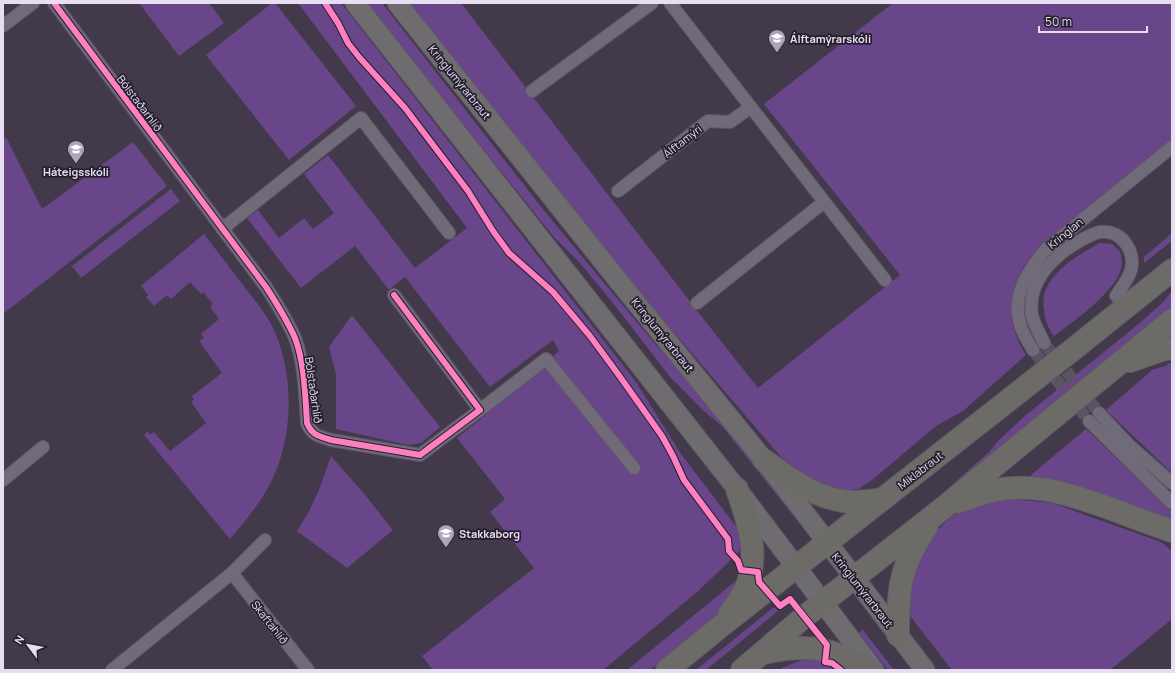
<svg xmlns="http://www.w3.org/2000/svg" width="1175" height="673" font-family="Manrope,sans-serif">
  <rect width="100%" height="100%" fill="#423a4b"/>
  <path fill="#684689" d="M139 3H209L224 23 179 56Z
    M272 3H275L356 106 289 160 206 55Z
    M298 3H341L636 382 681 454 735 525 741 536 742 546 738 553 696 593 603 670H433L422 656 534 568 490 512 505 499 457 438 514 392 559 351 553 340 490 387 405 277 389 290 355 246 301 288 247 218 258 210 279 238 304 218 313 229 334 213 304 174 328 155 415 268 467 228Z
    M366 3H382L546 213 595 272 656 345 701 393 798 509 792 514 722 426 705 412 670 377 616 307 579 262 553 236Z
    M406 3H461L698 312 758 388 900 275 764 104 893 3H1172V142L1038 248C1009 281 1001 316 1026 355L963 411 936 426 871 481 858 489 842 491 800 477 781 457 532 167Z
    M6 137 42 209 133 142 167 186 3 314V140Z
    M171 189 180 201 81 278 72 266Z
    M1172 233V241L1144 263V257Z
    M204 234C217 251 230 268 243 285 254 299 267 315 275 332 296 382 293 447 265 493 255 510 242 524 230 539L144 435 148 431 150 435 154 432 170 451 206 423 191 402 194 400 192 396 222 373 199 341 204 338 201 334 219 319 210 307 213 304 203 292 201 294 190 282 171 299 167 295 154 306 146 297 148 295 141 286Z
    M1100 243 1112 244 1120 251C1121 255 1122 260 1122 264 1120 289 1074 321 1054 336 1048 328 1045 320 1044 310 1043 304 1043 295 1046 289 1056 267 1080 254 1100 243Z
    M1172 291V308L884 545 989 452 999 440 1026 415 1141 322 1163 302Z
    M352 315 440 427 421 443 408 445 336 429V374L329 347Z
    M1172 362V473L1106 410 1152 370 1165 366Z
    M1086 429 1172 512V525L1025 480Z
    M331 456 365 495 393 530 347 568 297 531 309 511 319 490Z
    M1006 496 1022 500 1052 503 1161 542 1172 551V619L1110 670H952L907 612 912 570 936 531 951 517 968 506Z
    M743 575 731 605 650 670H627Z
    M774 607 778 611 706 670H696Z
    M863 630 894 670H888L859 633Z
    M812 656 851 670H779L782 668Z"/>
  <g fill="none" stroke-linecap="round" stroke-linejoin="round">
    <path stroke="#5b5364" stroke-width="12" stroke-dasharray="12 6" stroke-linecap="butt" d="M1044 343 1099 413
      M1033 350 1089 421"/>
    <g stroke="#5f5767" stroke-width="14">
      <path id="street" d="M54 3 266 287C277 304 287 320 295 338 305 365 305 395 307 423 312 435 318 436 331 440L420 455 480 410 394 295
        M670 3 885 280
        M3 26 33 3
        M532 91 652 3
        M618 191 708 121 730 122 751 107
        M222 229 361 118 449 233
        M697 303 824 202
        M1044 343C1040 334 1034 325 1032 315 1027 282 1052 257 1078 242 1085 238 1091 234 1100 232 1121 229 1136 251 1131 270 1128 280 1121 288 1116 296
        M1033 350C1029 343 1025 337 1022 330 1010 299 1025 275 1044 251L1172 147
        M480 410 546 359 634 468
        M1099 413 1129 445 1172 483
        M1089 421 1172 503
        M3 480 43 447
        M232 573 308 670
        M112 670 232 573 265 540"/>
    </g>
    <g stroke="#5f5767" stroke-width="21">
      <path id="primary" d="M355 3 737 489 874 670
        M397 3 625 289 764 460 925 670"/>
    </g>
    <g stroke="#5f5767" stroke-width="24">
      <path id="highway" d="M1130 361 1162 350 1172 348
        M764 460C790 480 820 501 854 502 864 502 873 501 882 499
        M958 502C972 497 986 491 1002 489 1041 484 1072 495 1109 508 1130 516 1151 524 1172 531
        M729 614C736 605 743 595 747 585 760 553 747 519 737 489
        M898 635C898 616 898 597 902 579 906 560 917 542 927 526
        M763 653C788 648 814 644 839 655 850 659 860 665 870 670
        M667 670 721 626 1071 351 1172 270
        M742 670 804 617 942 509 1172 320"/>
    </g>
    <use href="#street" stroke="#716a78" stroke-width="12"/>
    <use href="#primary" stroke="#6f6c70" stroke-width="19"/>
    <use href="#highway" stroke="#6c6b68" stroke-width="22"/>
    <g stroke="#251e2d" stroke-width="8">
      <path id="cycleway" d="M54 3 266 287C277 304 287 320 295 338 305 365 305 395 307 423 312 435 318 436 331 440L420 455 480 410 394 295
        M325 3 338 23 348 43 359 57 405 108 468 191 493 231 509 253 553 292 590 336 618 374 662 436 673 456 684 480 728 539 729 551 738 561 741 570 758 572 759 582 780 606 790 599 827 645 825 662 832 663 841 670"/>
    </g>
    <use href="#cycleway" stroke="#ff80c0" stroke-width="6"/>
  </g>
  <defs>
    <g id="school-pin" transform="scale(0.9)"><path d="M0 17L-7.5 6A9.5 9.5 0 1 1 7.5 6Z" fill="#ada5b8" stroke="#251e2d"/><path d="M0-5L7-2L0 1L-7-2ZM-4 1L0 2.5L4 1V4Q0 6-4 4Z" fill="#fff"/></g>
  </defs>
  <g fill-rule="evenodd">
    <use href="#school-pin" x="777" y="38"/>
    <use href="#school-pin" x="76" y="149"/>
    <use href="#school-pin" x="446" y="533"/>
  </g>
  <g text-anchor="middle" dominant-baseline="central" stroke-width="3.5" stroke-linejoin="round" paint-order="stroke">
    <g font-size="11" font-weight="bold" fill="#e7def2" stroke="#251e2d" text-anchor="start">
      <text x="790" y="38">Álftamýrarskóli</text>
      <text x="76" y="171" text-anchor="middle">Háteigsskóli</text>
      <text x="459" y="533">Stakkaborg</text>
    </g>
    <g font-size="11" fill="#e7def2" stroke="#251e2d">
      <text transform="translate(460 82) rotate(51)">Kringlumýrarbraut</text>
      <text transform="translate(140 103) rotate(53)">Bólstaðarhlíð</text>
      <text transform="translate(682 141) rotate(-38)">Álftamýri</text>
      <text transform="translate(1065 233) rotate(-39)">Kringlan</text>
      <text transform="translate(663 335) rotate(51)">Kringlumýrarbraut</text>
      <text transform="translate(314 390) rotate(82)">Bólstaðarhlíð</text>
      <text transform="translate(920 470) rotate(-38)">Miklabraut</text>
      <text transform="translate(863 590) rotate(52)">Kringlumýrarbraut</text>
      <text transform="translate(270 622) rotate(52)">Skaftahlíð</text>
    </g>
  </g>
  <rect width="1175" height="673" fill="none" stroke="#e7def2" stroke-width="8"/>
  <g transform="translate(28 645) rotate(302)" stroke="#251e2d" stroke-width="3" paint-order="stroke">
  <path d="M0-3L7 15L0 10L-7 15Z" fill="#e7def2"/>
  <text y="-6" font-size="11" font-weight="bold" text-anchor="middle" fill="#e7def2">N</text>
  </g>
  <path d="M1039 26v6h108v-6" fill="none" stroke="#e7def2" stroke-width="2"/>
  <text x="1045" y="26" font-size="12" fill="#e7def2" stroke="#251e2d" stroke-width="3" paint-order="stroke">50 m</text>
</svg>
